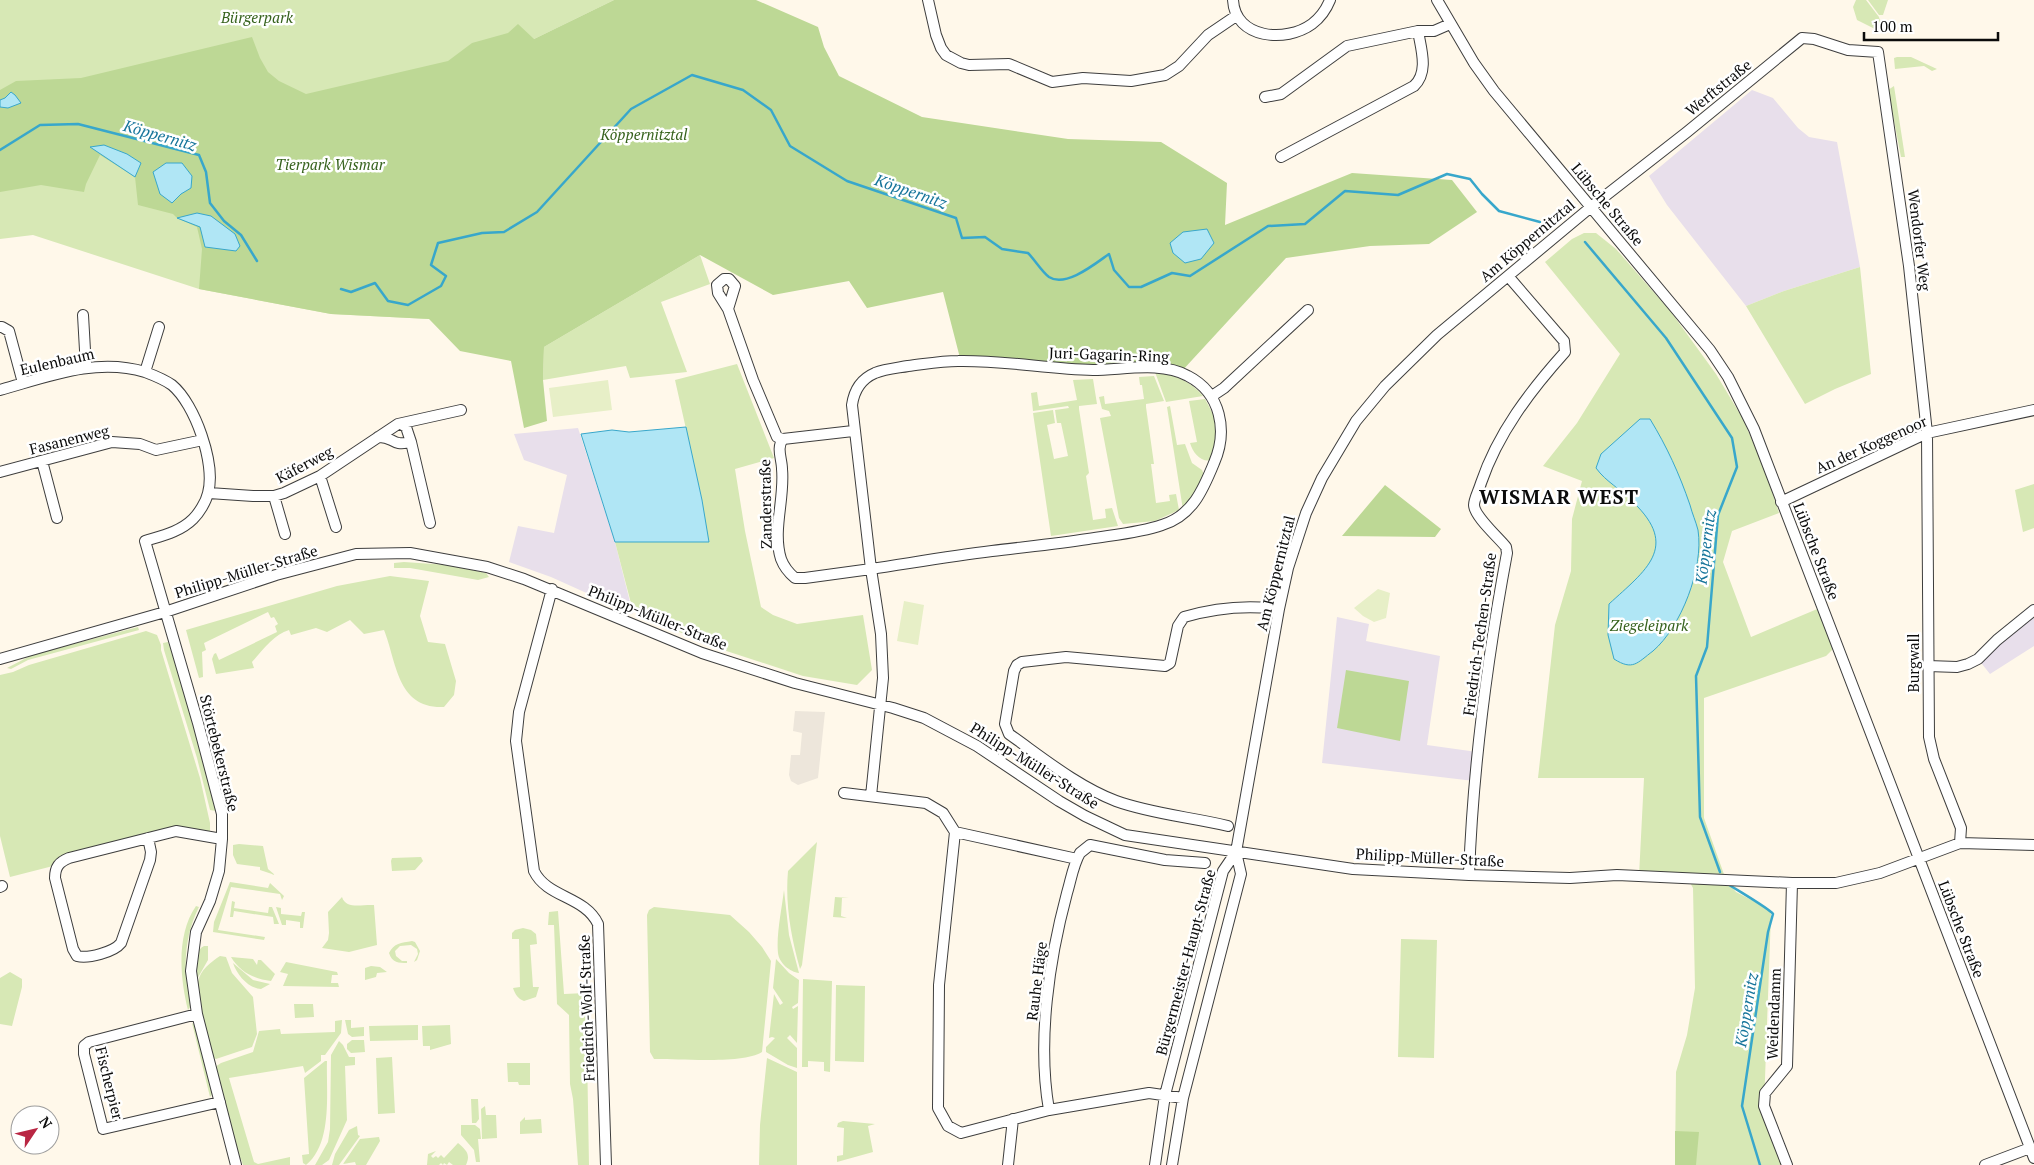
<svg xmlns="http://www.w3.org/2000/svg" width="2034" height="1165" font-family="'PT Serif',serif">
  <rect width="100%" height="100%" fill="#fff8ea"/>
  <path fill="#e8dfeb" d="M1752 90 1773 98 1798 128 1809 137 1837 142 1860 267 1784 291 1746 306 1667 205 1649 176Z
    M578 428 615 542 633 614 551 577 509 562 518 526 554 533 567 475 524 460 514 434Z
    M2034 610V646L1990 674 1978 659Z
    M1337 617 1369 624 1366 641 1440 656 1427 745 1477 752 1474 781 1322 763Z"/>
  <path fill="#d7e8b5" d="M0 0H614L534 39 429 319 331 314 199 289 33 235 0 239Z
    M1856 0H1866L1879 17 1883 33 1857 20 1853 7Z
    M1868 0H1888L1883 15H1879Z
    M1897 57H1911L1937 69 1932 71 1924 66 1895 69 1894 58Z
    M1894 86 1905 157H1901L1888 90Z
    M1584 233H1596L1616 249 1671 312 1716 374 1743 419 1766 473 1779 513 1732 531 1723 562 1751 637 1822 607 1837 645 1826 656 1704 698V818L1726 880 1736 892 1767 908 1771 914 1764 1106 1787 1165H1675L1676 1072 1687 1035 1695 988 1693 888 1688 879 1639 876 1644 778H1538L1555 625 1571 571 1572 519 1582 481 1543 466 1577 423 1620 354 1545 262 1572 239Z
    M700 255 710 284 661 302 687 372 630 378 626 366 543 380 544 347Z
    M1860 267 1871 374 1835 389 1805 404 1746 306 1784 291Z
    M737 364 774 458 735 469 745 531 761 607 773 615 797 624 863 615 872 670 857 685 803 676 708 645 633 611 615 542H708L702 500 675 380Z
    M1155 372C1174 375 1190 380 1203 396L1166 402Z
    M1154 376 1164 401 1146 404V407L1154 464H1151L1156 503 1170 501 1169 495 1176 494 1179 510 1155 521 1123 524 1119 518 1100 418 1111 416 1109 411 1102 409 1099 397 1104 396 1105 404 1144 399 1142 385H1140L1139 377Z
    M1093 379 1097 404 1079 406V409L1089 473 1086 476 1093 520 1106 518 1105 509 1112 508 1118 526 1051 536 1033 413 1053 410 1055 423 1047 425 1054 459 1068 456 1061 423H1057L1055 410 1069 408 1068 406 1033 411 1031 393 1037 392 1039 406 1077 400 1073 380Z
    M1205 399C1220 425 1218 432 1212 460 1201 463 1193 453 1190 443L1197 442 1189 401Z
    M1170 406 1177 445 1185 444 1192 463 1202 470 1205 477 1183 510 1167 407Z
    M2034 484V528L2023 532 2015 490Z
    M404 562 448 565 486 573 489 577 478 580 410 568H394V563Z
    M390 576 429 581 420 616 428 642 445 644 456 681 454 695 444 707C397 709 397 663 384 630L364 634 350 620 327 632 316 628 291 635 289 630C274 634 262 651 252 662L254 668 216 674 212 659 214 654 216 653 219 660 277 632 275 626 278 624 274 617 271 618 268 612 204 643 206 650 202 652 203 677 199 678 186 630 337 586Z
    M138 627 139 630 28 660 11 669 7 668 32 655Z
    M146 631 157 635 161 645V650L200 778 210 823V834L181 827 53 866 10 877 0 836V675L13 672 29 665Z
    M168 642 175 661 209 776 216 811 210 810 197 758 164 650 163 643Z
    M817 842 802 965 800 969C791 937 785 904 788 871Z
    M239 844 263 846 268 869 275 875 260 870V867L237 864 233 855V845Z
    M421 857 423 861 415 870 392 871 391 861 392 858Z
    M230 882 268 888 270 883 284 896 282 900 280 894 231 887 218 930 265 937 264 940 213 932 214 922Z
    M784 890 789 935 799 973C790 972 779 963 778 953 776 936 782 907 784 890Z
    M342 897C346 910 363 904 374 905L377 945 349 952 322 948 328 940 329 933 328 912Z
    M835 897 849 898H842L841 916 847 918 833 917Z
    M232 901 235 902 234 908 268 913 269 907H272L279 924H274L273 917 234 911 233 917H230Z
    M196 906 199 907C183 939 183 972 191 1006L188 1010C180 978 176 935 196 906Z
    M276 907 281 908V914L301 916 302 912H305L303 928H300V922L286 920V925H282Z
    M654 907 730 915 749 932 762 947 771 961 762 1052C743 1064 681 1059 657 1059H654L650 1052 647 915 649 910Z
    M558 911 564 994 586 993 589 1165H578L573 1099 570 1084 569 1015 557 1004 554 925H548L549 912Z
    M523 928 531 930 536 934 537 944 530 945 533 987H539L536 997 524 1001C518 999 515 994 513 988L520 987 519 939H512V933L515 930Z
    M1401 939 1437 940 1434 1058 1398 1057Z
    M412 941 415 942 420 951 417 960 414 962 418 954 417 949 411 945 400 946 395 951 396 956 402 961H407V963C399 963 392 963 389 953 394 943 401 943 412 941Z
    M204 946H208V960L196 981C196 970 192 952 204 946Z
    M220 956 226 957 232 973 253 997 257 1034 252 1047 216 1059 212 1057C208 1039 194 999 198 982 200 970 211 962 220 956Z
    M231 957 253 959 257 965 258 960H261L275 974 271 981C254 979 240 972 231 957Z
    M776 959 789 973 799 980 798 1003 792 1007 793 1009 798 1006 797 1043 790 1035 787 1038 797 1048V1068L788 1065 766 1052V1047L775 1038 772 1037 769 1038 774 994 780 1005 783 1003 773 988Z
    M286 962 337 972 338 975H332L331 983H338L339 987 283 986 288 974 280 972Z
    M233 963 253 980 270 984 261 989C248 988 237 975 233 963Z
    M371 966 380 967 387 972 377 973 376 977 365 980V968Z
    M10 972 22 979V987L12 1026 0 1024V978Z
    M803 979 832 981 830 1072 824 1071V1062L808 1061V1067H802Z
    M836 985 865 986 864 1062 835 1061Z
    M294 1004H313L314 1017 295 1018Z
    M342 1020 341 1033 325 1055H321V1061L305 1073 303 1066 229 1078 254 1162 258 1164 290 1157V1165H243L241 1159H238L215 1067 221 1063 253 1052 259 1031 280 1029 281 1034 335 1032V1021Z
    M345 1020H351V1028L364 1027V1036L352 1037 348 1034Z
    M192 1023 196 1026 213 1093 210 1097Z
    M418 1025V1040L370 1041 369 1026Z
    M450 1025 451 1044 430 1050V1046H423L422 1026Z
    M352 1040H364L365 1052 351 1053 347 1049V1044Z
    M339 1041 343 1045 349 1057H355V1065L345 1066 347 1120 329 1160 322 1165H315L328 1142 330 1129 331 1055Z
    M392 1057 395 1113 378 1114 376 1058Z
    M767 1058 797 1072V1165H759L760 1125Z
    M325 1061H327C326 1092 333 1143 306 1165L303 1163 302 1155 309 1154 304 1078Z
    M507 1063H530V1085H519L518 1082H508Z
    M471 1099H478L479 1119 476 1123H472Z
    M485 1106 486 1115H496L497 1138 482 1139 481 1109Z
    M525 1117V1120L541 1119 542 1133 520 1134V1122Z
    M843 1121 875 1124 868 1126 873 1152 837 1162V1156L843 1155 844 1128 837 1127 838 1123Z
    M461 1125H475L480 1129 481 1139H478L480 1162H476L474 1150 461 1135Z
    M357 1126 358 1135 360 1136 339 1165H332L335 1154 349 1130Z
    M379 1137 380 1141 366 1165H356L355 1162 343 1164 360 1139Z
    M458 1143C466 1150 471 1154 466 1165H453L449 1162 447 1165 444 1163 443 1165 441 1163 439 1165H427L428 1154 436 1151 431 1156 433 1158 436 1156 438 1158 441 1155 444 1158Z"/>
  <path fill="#bdd895" d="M614 0H756L818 27 824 47 839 76 922 117 1068 139 1161 142 1227 183 1225 225 1352 173 1452 180 1477 212 1429 244 1370 246 1286 258 1181 372 960 358 943 292 867 308 849 281 773 295 700 255 544 347 543 380 547 421 524 428 511 361 460 351 429 319 331 314 199 289 202 249 197 227 177 218 173 214 138 205 135 177 100 155 86 184 84 192 41 185 0 192V90L16 81 81 78 252 37 260 58 268 72 279 81 306 94 448 61 472 43 508 33 518 24 534 39Z
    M1385 485 1441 529 1435 537 1342 536Z
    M1346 670 1409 681 1400 741 1337 728Z
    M1675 1131 1699 1132 1696 1165H1675Z"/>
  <path fill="#e7efc7" d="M608 380 612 410 553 417 549 388Z
    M1378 589 1390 593 1386 618 1374 622 1363 616 1354 608Z
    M904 601 924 605 918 645 897 641Z"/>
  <path fill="#ede6db" d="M795 711 825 712 818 778 798 785 791 781 789 775 791 755H800L802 733 793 731Z"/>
  <path fill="#b0e6f5" stroke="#38a7cb" d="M11 92 15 95 21 103 8 108 0 107V100L5 98Z
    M104 145 127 154 141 163 135 177 90 147Z
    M166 163H182L192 176 191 188 181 194 172 203 160 194 153 172Z
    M197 213 211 216 235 234 240 246 236 251 205 247 200 227 177 218Z
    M1207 229 1214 243 1201 259 1185 263 1173 253 1170 243 1183 232Z
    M1640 419H1650C1667 447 1679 473 1690 505 1692 513 1696 522 1698 530 1704 568 1681 627 1653 651 1637 663 1633 671 1614 659L1608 635 1609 604C1646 570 1680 547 1633 502 1621 489 1606 482 1596 468L1601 454Z
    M686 427 702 500 709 542H615L581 434 612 430 629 432Z"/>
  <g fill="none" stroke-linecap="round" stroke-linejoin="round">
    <path stroke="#38a7cb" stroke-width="2.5" d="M0 150 40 125 78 124 199 155 206 172 210 203 224 221 241 235 257 261
      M1585 242 1666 338 1732 438 1737 467 1718 515 1707 647 1696 676 1700 817 1720 872
      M341 289 351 292 375 283 388 301 408 305 441 286 446 276 431 265 438 243 482 233 504 232 537 212 631 109 692 75 743 90 771 110 790 146 847 181 956 218 962 238 985 237 1002 249 1028 253C1035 260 1042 272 1049 277 1066 288 1096 263 1109 254L1114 270 1129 287H1141L1172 273 1190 276 1268 226 1305 224 1345 191 1398 195 1447 174 1470 179 1482 194 1499 211 1540 222
      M1728 884C1735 889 1770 909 1773 914L1768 932 1742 1106 1760 1165"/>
    <g stroke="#3e3e3e" stroke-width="12">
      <path id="minor" d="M928 0 936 35 941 48 946 55 961 63 969 65 1009 64 1052 82 1083 78 1131 81 1165 75 1179 66 1208 35 1236 16
        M1233 0C1235 39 1286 43 1312 24 1320 18 1326 10 1330 0
        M1437 0 1474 63 1494 91 1710 350 1728 377 1754 429 2034 1158
        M1265 97 1281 94 1347 46 1418 31H1434L1450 24
        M1281 157 1414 86C1429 72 1421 49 1418 31
        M728 309 735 286 729 279H724L717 285 718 293 728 309 753 380 777 437 783 439 853 431
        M83 315 86 368
        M0 327H2L9 331 23 383
        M145 372 159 327
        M0 390C47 377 96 357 145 372 153 375 165 380 172 385 195 404 216 464 208 493 206 502 199 513 193 519 180 532 161 536 145 541L198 723 222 814V839L219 871 210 901 196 932 191 971 197 1014 236 1165
        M1212 396 1224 388 1308 310
        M378 437C394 436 391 447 411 442L406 427 401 424
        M783 439C776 448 782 459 782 469 785 499 772 530 781 559 784 567 789 573 795 578H805L871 569 852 405C854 391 861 379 875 373 885 369 897 368 908 366 925 364 942 361 958 361 1003 360 1048 369 1093 370 1123 370 1161 361 1188 376 1221 393 1228 431 1214 463 1203 490 1192 516 1162 525 1139 533 1112 535 1088 539 1056 544 1024 547 992 551 951 556 911 563 871 569L881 634 883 678 871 796
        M411 442 430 523
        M42 461 57 518
        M0 472 112 442 140 444 156 450 203 440
        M320 476 336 527
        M209 493 253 496H274L284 493 320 476 398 424 461 410
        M274 496 285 534
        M1781 502 1927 433 2034 410
        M552 589 519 712 516 741 534 871C547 898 585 896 598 924L606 1165
        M0 659 165 612 276 575 356 554 410 553 487 567 524 579 702 653 795 683 893 708 924 718 977 746 1059 801 1085 816 1125 835 1353 869 1469 875 1570 878 1617 875 1792 883H1836L1880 873 1960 843 2034 845
        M1928 666 1957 667 1968 664 1978 659 1997 640 2034 610
        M844 793 926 803 943 813 955 832 939 985 938 1108 948 1126 961 1133 1049 1110 1149 1093 1183 1098
        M1228 826C1191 817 1152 814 1116 801 1077 786 1043 758 1009 734L1005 724 1014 671 1017 665 1022 662 1066 657 1165 666 1170 663 1178 626 1184 617C1214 608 1248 605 1279 609
        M955 832 1077 859
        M148 838 151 852 150 860 121 943C114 952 88 959 77 956L73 949 55 878C55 867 59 862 69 858L176 831 222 839
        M1469 875C1473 766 1487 660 1507 553L1506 547C1499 538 1474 516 1474 505 1474 499 1479 490 1481 483 1498 433 1530 391 1565 352L1564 341 1508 276
        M0 887 2 886
        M197 1014 89 1042 84 1046V1054L103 1129 220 1102
        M1049 1110C1037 1041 1049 960 1067 893 1071 880 1073 865 1080 853L1090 845 1165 860 1205 863
        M1008 1165 1013 1119
        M1155 1165 1165 1095 1223 871 1236 852 1279 609 1288 568 1306 513 1322 478 1356 421 1385 386 1437 335 1591 207 1687 132 1802 38 1814 39 1848 50 1878 52 1909 266 1927 433 1929 737 1934 759 1961 828 1960 843
        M1172 1165 1183 1098 1241 874 1236 852
        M1787 1165 1764 1106 1765 1093 1787 1066 1792 883
        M1985 1165 2030 1148"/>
    </g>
    <use href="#minor" stroke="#fff" stroke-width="10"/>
  </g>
  <g text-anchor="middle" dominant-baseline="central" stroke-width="5" stroke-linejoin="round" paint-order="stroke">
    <g font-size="15" font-style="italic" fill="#36621d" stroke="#fff">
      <text x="257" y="17">Bürgerpark</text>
      <text x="644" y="134">Köppernitztal</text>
      <text x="330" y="164">Tierpark Wismar</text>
      <text x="1649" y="625">Ziegeleipark</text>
    </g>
    <g font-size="15" fill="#0b0b0b" stroke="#fff">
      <text transform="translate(1718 87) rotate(-39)">Werftstraße</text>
      <text transform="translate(1608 204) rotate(50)">Lübsche Straße</text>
      <text transform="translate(1527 240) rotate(-40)">Am Köppernitztal</text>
      <text transform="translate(1920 240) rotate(83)">Wendorfer Weg</text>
      <text transform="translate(1109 354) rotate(2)">Juri-Gagarin-Ring</text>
      <text transform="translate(57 361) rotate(-13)">Eulenbaum</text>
      <text transform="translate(69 439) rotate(-14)">Fasanenweg</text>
      <text transform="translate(1871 444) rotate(-24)">An der Koggenoor</text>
      <text transform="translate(304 464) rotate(-28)">Käferweg</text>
      <text transform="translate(765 504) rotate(-91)">Zanderstraße</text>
      <text transform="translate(1817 551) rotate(69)">Lübsche Straße</text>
      <text transform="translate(246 571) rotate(-17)">Philipp-Müller-Straße</text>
      <text transform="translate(1275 573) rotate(-76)">Am Köppernitztal</text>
      <text transform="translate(658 617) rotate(22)">Philipp-Müller-Straße</text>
      <text transform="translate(1479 634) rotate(-82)">Friedrich-Techen-Straße</text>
      <text transform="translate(1913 663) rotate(-90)">Burgwall</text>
      <text transform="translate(220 753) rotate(76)">Störtebekerstraße</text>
      <text transform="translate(1035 765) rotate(32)">Philipp-Müller-Straße</text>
      <text transform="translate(1430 857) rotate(3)">Philipp-Müller-Straße</text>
      <text transform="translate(1962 929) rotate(69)">Lübsche Straße</text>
      <text transform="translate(1185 962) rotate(-75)">Bürgermeister-Haupt-Straße</text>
      <text transform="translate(1036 981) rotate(-83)">Rauhe Häge</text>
      <text transform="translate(586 1008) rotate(-92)">Friedrich-Wolf-Straße</text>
      <text transform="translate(1773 1014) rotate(-88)">Weidendamm</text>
      <text transform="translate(110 1083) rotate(76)">Fischerpier</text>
    </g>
    <g font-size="16" font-style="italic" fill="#17759b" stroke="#fff">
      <text transform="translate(160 135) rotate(16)">Köppernitz</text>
      <text transform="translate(911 191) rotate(19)">Köppernitz</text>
      <text transform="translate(1705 547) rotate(-83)">Köppernitz</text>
      <text transform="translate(1746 1010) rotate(-81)">Köppernitz</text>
    </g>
    <g font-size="20" font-weight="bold" letter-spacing="1" fill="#0b0b0b" stroke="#fff">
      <text x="1559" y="496">WISMAR WEST</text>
    </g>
  </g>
  <g transform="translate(35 1130) rotate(55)"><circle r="24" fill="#ffffff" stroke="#9d9d9d"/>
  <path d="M0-4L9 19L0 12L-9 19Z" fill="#b92643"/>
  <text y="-8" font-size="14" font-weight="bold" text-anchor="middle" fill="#0b0b0b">N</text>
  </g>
  <path d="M1864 32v8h134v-8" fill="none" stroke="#0b0b0b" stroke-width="2.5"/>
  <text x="1872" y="32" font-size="15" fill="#0b0b0b" stroke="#ffffff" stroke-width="4" paint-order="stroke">100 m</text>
</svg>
